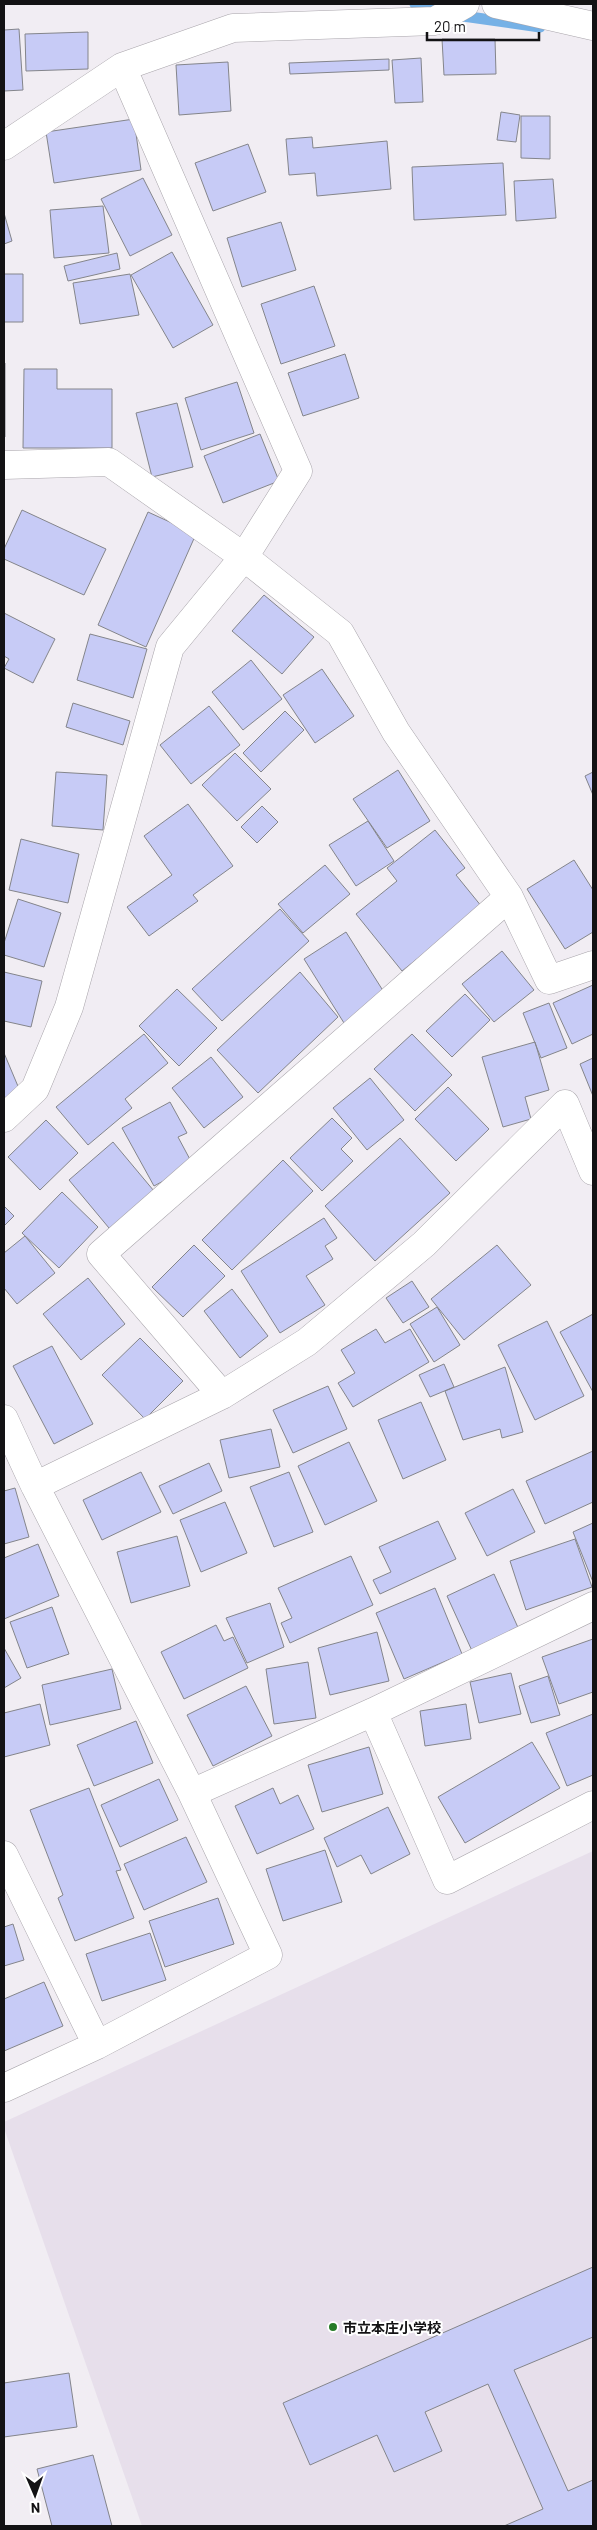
<svg xmlns="http://www.w3.org/2000/svg" width="597" height="2530" font-family="Barlow,'Noto Sans JP',sans-serif">
  <rect width="100%" height="100%" fill="#f1edf3"/>
  <path fill="#e7dfeb" d="M593 1851V2526H142L4 2128V2122Z"/>
  <g fill="none" stroke-linecap="round" stroke-linejoin="round">
    <path stroke="#76b1e6" stroke-width="11" d="M415 4 463 16 540 27"/>
  </g>
  <path fill="#c7cbf6" stroke="#84858b" d="M19 29 23 90 4 91V30Z
    M88 32V69L26 71 25 34Z
    M442 39H495L496 74 444 75Z
    M421 58 423 102 395 103 392 60Z
    M389 59V70L290 74 289 63Z
    M228 62 231 111 179 115 176 65Z
    M501 112 520 115 516 142 497 140Z
    M521 116H550V159L521 158Z
    M134 119 141 170 54 183 46 132Z
    M312 137 313 148 387 141 391 189 317 196 315 173 289 175 286 139Z
    M248 144 266 192 213 211 195 163Z
    M503 163 506 215 414 220 412 167Z
    M143 178 172 235 130 256 101 199Z
    M553 179 556 218 516 221 514 181Z
    M103 206 109 253 54 258 50 210Z
    M4 213 12 241 4 244Z
    M281 222 296 270 242 287 227 238Z
    M172 252 213 325 173 348 131 275Z
    M117 253 120 269 68 281 64 266Z
    M4 274H23V322H4Z
    M130 274 139 315 80 324 73 283Z
    M314 286 335 346 281 364 261 304Z
    M345 354 359 398 303 416 288 373Z
    M5 363V437H4V363Z
    M24 369H57V389H112V448H23Z
    M237 382 254 433 201 450 185 398Z
    M177 403 193 467 152 477 136 413Z
    M260 434 279 481 223 503 204 456Z
    M22 510 106 549 84 595 4 559V549Z
    M148 512 196 534 146 647 98 625Z
    M264 595 314 637 282 674 232 631Z
    M4 613 55 639 33 683 4 668 9 659 4 656Z
    M90 634 147 649 133 698 77 680Z
    M251 660 282 699 243 730 212 692Z
    M322 669 354 716 315 743 283 695Z
    M73 703 130 721 123 745 66 727Z
    M209 706 240 745 191 784 160 745Z
    M285 711 304 730 261 772 243 753Z
    M235 753 271 789 237 821 202 785Z
    M398 770 430 821 387 848 353 799Z
    M56 772 107 775 103 830 52 826Z
    M593 772V795L585 776Z
    M188 804 233 866 193 895 198 901 149 936 127 907 172 875 144 836Z
    M262 806 278 822 257 843 241 827Z
    M368 821 394 861 356 886 329 845Z
    M435 830 465 868 456 875 482 907 402 971 356 914 397 881 387 868Z
    M21 839 79 854 68 903 9 890Z
    M574 860 593 890V932L565 949 527 889Z
    M325 865 350 894 303 933 278 904Z
    M18 899 61 913 44 967 4 955V943Z
    M280 909 309 941 222 1021 192 989Z
    M346 932 387 997 344 1023 304 959Z
    M502 951 534 990 494 1022 462 984Z
    M4 972 42 981 31 1027 4 1021Z
    M300 972 338 1017 258 1093 217 1050Z
    M593 985V1034L572 1044 553 1003Z
    M177 989 217 1028 179 1066 139 1026Z
    M465 994 490 1020 452 1057 426 1031Z
    M549 1003 567 1048 541 1058 523 1013Z
    M144 1034 168 1063 125 1099 132 1108 88 1145 56 1107Z
    M412 1034 452 1075 415 1111 374 1069Z
    M535 1042 549 1090 525 1097 531 1119 503 1127 482 1057Z
    M4 1053 20 1091 4 1098Z
    M211 1057 243 1097 204 1128 172 1088Z
    M593 1058V1096L580 1064Z
    M370 1078 404 1120 367 1150 333 1108Z
    M448 1087 489 1129 456 1161 415 1119Z
    M170 1102 187 1133 178 1137 193 1165 154 1186 122 1128Z
    M332 1118 352 1138 341 1149 353 1161 322 1191 290 1158Z
    M46 1120 78 1153 40 1190 8 1157Z
    M400 1138 450 1193 375 1261 325 1206Z
    M113 1142 159 1197 114 1234 69 1180Z
    M283 1160 313 1191 232 1270 202 1240Z
    M62 1192 98 1227 59 1268 22 1233Z
    M4 1206 14 1216 4 1226Z
    M324 1218 337 1238 325 1246 333 1259 306 1276 325 1305 280 1333 241 1271Z
    M25 1236 55 1273 17 1304 4 1288V1253Z
    M194 1245 225 1276 183 1317 152 1287Z
    M497 1245 531 1285 464 1340 431 1299Z
    M88 1278 125 1324 81 1360 43 1314Z
    M412 1281 429 1307 403 1323 386 1298Z
    M232 1289 268 1336 240 1358 204 1311Z
    M437 1307 460 1345 434 1362 410 1324Z
    M593 1314V1392L560 1332Z
    M547 1321 584 1396 535 1420 498 1345Z
    M376 1329 385 1343 410 1329 429 1362 353 1407 338 1383 355 1373 341 1350Z
    M140 1338 183 1381 145 1419 102 1375Z
    M52 1346 93 1424 54 1444 13 1366Z
    M444 1364 454 1387 430 1397 419 1375Z
    M505 1367 523 1432 502 1438 500 1429 463 1440 445 1391Z
    M328 1386 347 1429 293 1453 273 1410Z
    M421 1402 446 1460 403 1479 378 1420Z
    M271 1429 280 1467 229 1478 220 1440Z
    M349 1442 377 1501 325 1525 298 1466Z
    M593 1451V1502L545 1524 526 1481Z
    M209 1463 222 1491 173 1514 159 1486Z
    M141 1472 161 1512 102 1540 83 1500Z
    M289 1472 313 1532 274 1547 250 1487Z
    M15 1488 29 1537 4 1544V1491Z
    M513 1489 535 1532 487 1556 465 1513Z
    M225 1502 247 1553 201 1572 180 1520Z
    M438 1521 456 1559 380 1594 373 1580 391 1572 379 1547Z
    M593 1523V1582L573 1532Z
    M177 1536 190 1586 131 1603 117 1552Z
    M575 1539 592 1587 526 1610 510 1561Z
    M38 1544 59 1596 4 1619V1558Z
    M351 1556 373 1605 290 1643 281 1623 292 1618 278 1588Z
    M494 1574 520 1632 473 1653 447 1596Z
    M435 1588 462 1654 404 1679 376 1613Z
    M270 1603 284 1647 247 1663 226 1618Z
    M52 1607 69 1654 27 1668 10 1622Z
    M216 1625 224 1641 233 1637 248 1668 184 1699 161 1652Z
    M377 1632 389 1681 330 1695 318 1648Z
    M593 1639V1692L559 1704 542 1657Z
    M4 1648 21 1678 4 1688Z
    M308 1662 316 1718 274 1724 266 1669Z
    M112 1669 121 1709 50 1725 42 1685Z
    M511 1673 521 1714 479 1723 470 1682Z
    M548 1676 560 1715 531 1723 519 1686Z
    M246 1686 272 1736 213 1766 187 1715Z
    M40 1704 50 1745 4 1757V1713Z
    M466 1704 471 1739 425 1746 420 1711Z
    M593 1714V1775L567 1786 546 1733Z
    M136 1721 153 1763 94 1786 77 1745Z
    M532 1742 560 1788 465 1843 438 1797Z
    M369 1747 383 1794 322 1812 308 1765Z
    M159 1779 178 1820 120 1847 101 1805Z
    M89 1788 121 1870 116 1871 134 1918 75 1941 58 1898 63 1895 30 1810Z
    M273 1788 280 1804 298 1795 314 1829 257 1854 235 1806Z
    M388 1807 410 1854 371 1874 361 1855 337 1867 324 1838Z
    M186 1837 207 1882 144 1910 124 1864Z
    M325 1850 342 1902 283 1921 266 1869Z
    M218 1898 234 1944 165 1967 149 1921Z
    M13 1924 24 1960 4 1966V1927Z
    M150 1933 166 1980 102 2001 86 1954Z
    M44 1982 63 2026 4 2051V1999Z
    M593 2267V2337L514 2370 568 2491 593 2480V2526H504L543 2509 488 2384 425 2412 442 2451 394 2472 377 2435 310 2465 283 2403Z
    M69 2373 77 2427 4 2437V2383Z
    M93 2455 112 2526H52L37 2469Z"/>
  <g fill="none" stroke-linecap="round" stroke-linejoin="round">
    <g stroke="#a9a5ab" stroke-width="29">
      <path id="street" d="M496 4 593 26
        M4 146 122 67 233 28 435 21 465 4
        M4 465 109 462 244 557 340 633 396 732 509 897 549 980 593 965
        M4 1118 35 1089 69 1007 170 647 244 557 298 471 122 67
        M222 1395 101 1254 509 897
        M4 1419 35 1486 192 1793 268 1955 97 2045 4 2088
        M35 1486 222 1395 307 1342 424 1244 565 1104 593 1171
        M373 1712 447 1880 593 1805
        M192 1793 373 1712 593 1606
        M4 1855 97 2045"/>
    </g>
    <use href="#street" stroke="#fff" stroke-width="28"/>
  </g>
  <circle fill="#267b27" stroke="#fff" stroke-width="2" cx="333" cy="2327" r="5"/>
  <g text-anchor="middle" dominant-baseline="central" stroke-width="4" stroke-linejoin="round" paint-order="stroke">
    <g font-size="14" font-weight="bold" fill="#131214" stroke="#fff" text-anchor="start">
      <text x="343" y="2327">市立本庄小学校</text>
    </g>
  </g>
  <rect width="597" height="2530" fill="none" stroke="#131214" stroke-width="10"/>
  <g transform="translate(35 2495) rotate(178)" stroke="#ffffff" stroke-width="4" paint-order="stroke">
  <path d="M0-4L9 19L0 12L-9 19Z" fill="#131214"/>
  <text y="-8" font-size="14" font-weight="bold" text-anchor="middle" fill="#131214">N</text>
  </g>
  <path d="M427 32v8h112v-8" fill="none" stroke="#131214" stroke-width="2.5"/>
  <text x="434" y="32" font-size="15" fill="#131214" stroke="#ffffff" stroke-width="4" paint-order="stroke">20 m</text>
</svg>
